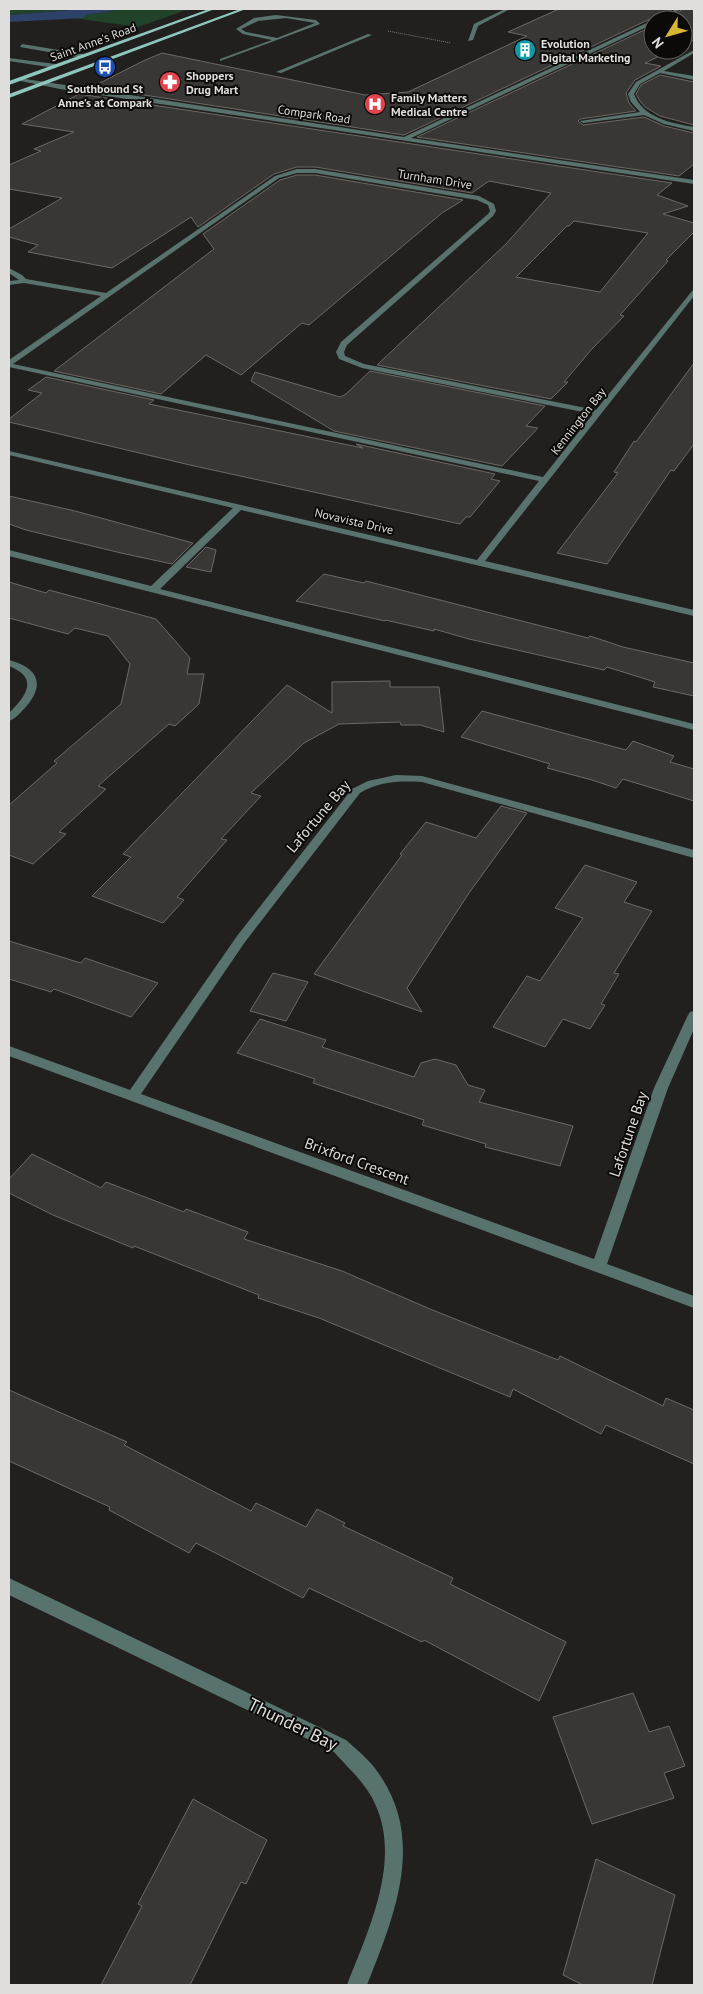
<svg xmlns="http://www.w3.org/2000/svg" width="703" height="1994" font-family="'PT Sans',sans-serif">
  <rect width="100%" height="100%" fill="#22201e"/>
  <path fill="#21432a" d="M9 9H83L9 15Z
    M125 9H189L138 27 73 18H83L86 15Z"/>
  <path fill="#2e4269" d="M83 9H125L86 15 83 18 9 22V15Z"/>
  <path fill="#393735" stroke="#6c6866" fill-rule="evenodd" d="M559 9H673L654 20 650 19 404 135 92 87 143 61 162 53 365 95 408 92 527 36 508 32Z
    M683 9H694V40L683 45V20H666Z
    M653 26V50H672L645 63 661 66 635 80 626 93 629 103 636 111 580 119 578 121 583 125 644 117 664 126 694 133V164L679 176 417 137Z
    M660 75 694 82V125L660 116 645 107 640 101 636 94 641 85Z
    M79 94 672 183 657 195 688 206 663 214 694 223V232L666 260 668 261 620 315 624 316 591 350 564 382H568L551 399 377 365 506 244 551 193 489 181 472 193 315 167H297L274 174 198 227 191 217 112 268 28 252 38 245 9 237V229L62 198 9 189V165L41 151 34 149 74 132 22 124ZM574 221 648 233 600 292 516 277 567 226H569Z
    M297 175H315L463 200 442 213 316 319 309 325 302 323 241 375 206 355 161 394 54 371 214 249 203 234 280 180Z
    M694 363V444L674 471 671 470 607 564 557 553 618 473 614 472 634 441 636 442Z
    M370 371 545 406 526 426 538 428 502 466 334 431 251 381 255 372 340 397 346 394Z
    M46 377 154 400 149 404 363 448 356 444 495 474 491 479 500 481 470 517H466L460 524 190 465 9 422V419L42 393 28 390Z
    M9 496 75 511 193 543 172 564 121 553 26 530 9 524Z
    M206 547 216 550 211 572 186 567Z
    M324 574 364 583 366 581 588 638 590 636 623 647 694 663V696L653 687 655 682 607 667 604 670 469 639 434 629V631L385 620V621L296 601Z
    M9 582 46 593 49 590 156 619 190 658 187 674H204L199 704 175 726 169 724 98 786 106 789 59 832 66 834 33 864 9 855V805L57 763 54 761 121 704 130 664 108 636 75 628 68 634 9 618Z
    M390 681V687H439L444 732 420 725H401L400 722 339 724 304 743 251 793 261 796 221 839 227 840 177 897 184 900 163 923 92 896 131 857 123 854 287 685 332 713V682Z
    M482 711 626 750 633 741 674 756 670 762 694 769V801L623 779 616 788 592 780 547 768 550 764 461 737Z
    M501 806 527 813 469 893 407 988 422 1012 314 974 402 855 400 854 426 822 476 838Z
    M585 865 637 882 624 902 652 911 614 973 619 974 601 1004 605 1005 590 1029 563 1019 545 1047 493 1027 527 976 540 981 583 918 555 908Z
    M9 941 81 963 85 958 158 983 131 1017 54 989 51 992 9 979Z
    M273 973 308 982 286 1021 250 1011Z
    M260 1019 326 1040 322 1047 414 1077 421 1063 435 1059 456 1065 468 1085 485 1090 479 1102 573 1126 560 1166 485 1147 486 1144 422 1125 424 1120 313 1083 315 1079 237 1053Z
    M32 1154 101 1188 106 1182 184 1212 186 1209 248 1232 244 1239 342 1271 430 1309 558 1360 560 1356 663 1406 666 1398 694 1410V1464L606 1425 601 1434 513 1389 510 1397 319 1318 258 1298 259 1295 134 1246 133 1248 53 1215 9 1193V1179Z
    M9 1390 127 1442 124 1445 251 1511 256 1503 306 1527 317 1509 345 1523 343 1526 453 1578 450 1584 566 1642 539 1701 424 1640 422 1642 309 1588 303 1598 196 1543 189 1553 109 1510 110 1507 9 1461Z
    M633 1693 649 1732 669 1726 685 1766 664 1773 674 1798 592 1824 553 1717Z
    M193 1799 267 1840 246 1884 241 1882 190 1985H101L142 1906 138 1904Z
    M596 1859 675 1895 652 1985H583L563 1975Z"/>
  <g fill="none" stroke-linecap="round" stroke-linejoin="round">
    <path stroke="#7b7a78" stroke-width="1" stroke-dasharray="1 1" stroke-linecap="butt" d="M9 11 14 9
      M388 31 451 43"/>
    <path fill="#58736d" fill-rule="evenodd" d="M505 9H510L478 26 473 40 468 41 474 24Z
      M676 9H681L662 20H656Z
      M276 15 316 20 320 24 220 61V59L272 40 243 34 236 29 254 18ZM286 18 315 23 277 38 246 32 241 29 258 21Z
      M651 21H653V24L411 138 694 180V184L60 89 16 80 19 78 404 137Z
      M368 34 372 35 281 73 276 72Z
      M22 44 83 54 86 56 83 58 20 47Z
      M694 50V53L664 71 694 76V80L660 73 640 84 634 94C643 118 671 123 694 127V131L664 124 644 115 583 123 580 121 640 112 631 102 628 94 636 82Z
      M9 58 55 64 58 66 55 68 9 61Z
      M297 169H315L479 196 494 204 496 211 493 216 347 345 344 352 345 356 364 364 596 410 692 291 694 290V296L485 561 694 610V616L241 510 160 589 694 724V730L9 556V550L151 586 233 508 9 455V451L477 560 539 481 9 367V360L101 296 24 283 9 285V281L19 280 9 273V268L22 275 26 279 106 293 275 176ZM297 173H315L477 200 488 205 490 211 488 214 341 342 336 352 339 359 362 368 593 414 543 477 13 364 279 178Z
      M9 660C39 668 46 685 24 709 20 713 15 719 9 721V713C27 695 39 678 9 666Z
      M396 775 422 776 694 850V858L422 782C399 781 380 781 360 793L245 942 141 1094 594 1259 654 1088 688 1015 690 1012 694 1011V1029L668 1088 607 1264 694 1296V1308L9 1056V1046L130 1090 237 936 352 789 368 781Z
      M9 1578 346 1740C355 1748 366 1757 374 1767 428 1836 395 1914 367 1985H347C368 1931 401 1863 376 1806 367 1784 349 1769 334 1752L9 1595Z"/>
    <path fill="#8ec6bb" fill-rule="evenodd" d="M209 9H215L9 85V81Z
      M240 9H246L9 98V94Z"/>
  </g>
  <defs>
    <g id="building-disc" transform="scale(1.125)"><circle r="9.5" fill="#0f9aa8" stroke="#0b0a09"/><path d="M-4-6H4V6H1V3H-1V6H-4ZM-2.5-4.3h1.7v1.8h-1.7ZM.8-4.3h1.7v1.8H.8ZM-2.5-1h1.7V.8h-1.7ZM.8-1h1.7V.8H.8Z" fill="#fff"/></g>
    <g id="bus-disc" transform="scale(1.125)"><circle r="9.5" fill="#1a4fb4" stroke="#0b0a09"/><path d="M-5-6H5V4H4V6H2V4H-2V6H-4V4H-5ZM-3.5-4V0h7V-4ZM-3.5 1.2v1.5H-2V1.2ZM2 1.2v1.5H3.5V1.2Z" fill="#fff"/></g>
    <g id="pharmacy-disc" transform="scale(1.125)"><circle r="9.5" fill="#e0444e" stroke="#0b0a09"/><path d="M-2-6h4v4h4v4h-4v4h-4v-4h-4v-4h4Z" fill="#fff"/></g>
    <g id="hospital-disc" transform="scale(1.125)"><circle r="9.5" fill="#e0444e" stroke="#0b0a09"/><path d="M-5-5h3v3.5h4V-5h3V5h-3V1.5h-4V5h-3Z" fill="#fff"/></g>
  </defs>
  <g fill-rule="evenodd">
    <use href="#building-disc" x="525" y="50"/>
    <use href="#bus-disc" x="105" y="67"/>
    <use href="#pharmacy-disc" x="170" y="82"/>
    <use href="#hospital-disc" x="375" y="104"/>
  </g>
  <g text-anchor="middle" dominant-baseline="central" stroke-width="4" stroke-linejoin="round" paint-order="stroke">
    <g font-size="12" fill="#dfdedc" stroke="#0b0a09">
      <text transform="translate(93 42) rotate(-20)">Saint Anne's Road</text>
      <text transform="translate(314 114) rotate(8)">Compark Road</text>
      <text transform="translate(435 179) rotate(9)">Turnham Drive</text>
      <text transform="translate(578 421) rotate(-52)">Kennington Bay</text>
      <text transform="translate(354 521) rotate(13)">Novavista Drive</text>
    </g>
    <g font-size="12" font-weight="bold" fill="#dfdedc" stroke="#0b0a09" text-anchor="start">
      <text x="541" y="43">Evolution<tspan x="541" dy="14">Digital Marketing</tspan></text>
      <text x="186" y="75">Shoppers<tspan x="186" dy="14">Drug Mart</tspan></text>
      <text x="105" y="88" text-anchor="middle">Southbound St<tspan x="105" dy="14">Anne's at Compark</tspan></text>
      <text x="391" y="97">Family Matters<tspan x="391" dy="14">Medical Centre</tspan></text>
    </g>
    <g font-size="15" fill="#dfdedc" stroke="#0b0a09">
      <text transform="translate(318 816) rotate(-50)">Lafortune Bay</text>
      <text transform="translate(628 1134) rotate(-71)">Lafortune Bay</text>
      <text transform="translate(357 1161) rotate(20)">Brixford Crescent</text>
    </g>
    <g font-size="18" fill="#dfdedc" stroke="#0b0a09">
      <text transform="translate(293 1724) rotate(26)">Thunder Bay</text>
    </g>
  </g>
  <rect width="703" height="1994" fill="none" stroke="#dfdedc" stroke-width="20"/>
  <g transform="translate(668 35) rotate(233)"><circle r="24" fill="#0b0a09" stroke="#605f5d"/>
  <path d="M0-4L9 19L0 12L-9 19Z" fill="#d8b434"/>
  <text y="-8" font-size="14" font-weight="bold" text-anchor="middle" fill="#dfdedc">N</text>
  </g>
</svg>
